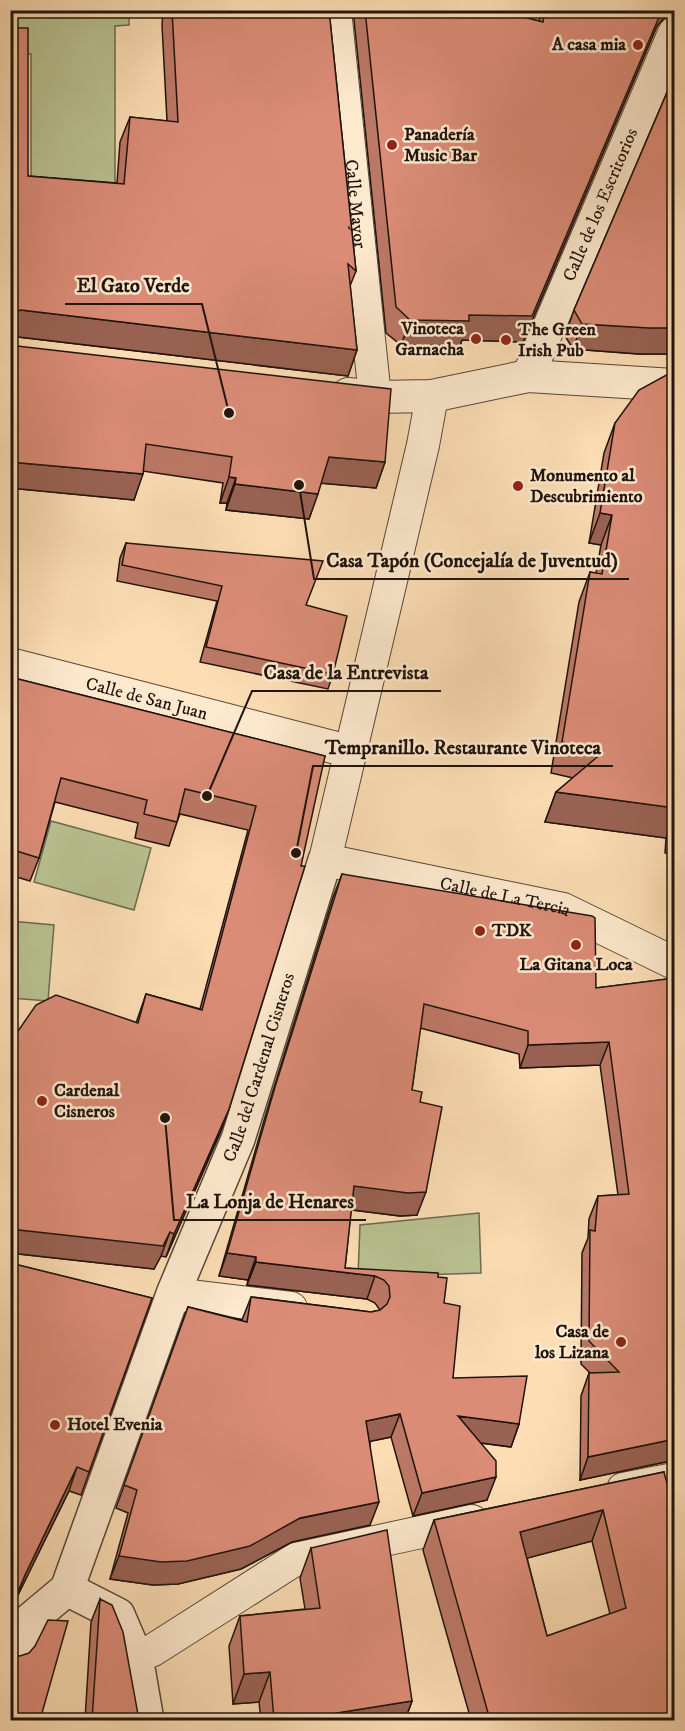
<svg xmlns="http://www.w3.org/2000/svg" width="685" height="1731" font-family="'IM FELL DW Pica',serif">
  <rect width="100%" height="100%" fill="#fcddb4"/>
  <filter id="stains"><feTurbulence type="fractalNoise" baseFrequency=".00333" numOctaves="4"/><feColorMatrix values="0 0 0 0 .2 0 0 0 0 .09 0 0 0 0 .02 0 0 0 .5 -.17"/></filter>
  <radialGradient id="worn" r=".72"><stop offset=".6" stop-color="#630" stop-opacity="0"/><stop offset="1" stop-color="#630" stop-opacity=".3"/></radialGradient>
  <path fill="#b9c291" stroke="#6c6a4f" stroke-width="1.5" d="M10 11H129V25L115 26V192L31 193V54H11Z
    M51 821 151 848 134 910 34 882Z
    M10 921 54 925 48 1001 11 998Z
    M479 1213 481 1273 358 1277 360 1225Z"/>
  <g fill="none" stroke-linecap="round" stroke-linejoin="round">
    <g stroke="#574637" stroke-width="34">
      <g id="pedestrian">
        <path id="s1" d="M335 10 375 397"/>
        <path id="s2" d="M528 376 674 33"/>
        <path d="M348 394 375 397 432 396 528 376 674 385"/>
        <path id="s3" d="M432 396 423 445 325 860 563 909 674 963"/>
        <path id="s4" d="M10 664 352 752"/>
        <path d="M173 1294 291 1308"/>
        <path d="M623 1489 674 1479"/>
        <path d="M136 1657 153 1650 296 1559 472 1521"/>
      </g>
    </g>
    <g stroke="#574637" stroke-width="36">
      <g id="minor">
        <path d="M67 1589 118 1615 136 1657 147 1720"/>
        <path id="s5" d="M10 1661 30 1620 67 1589 173 1294 238 1139 325 860"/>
      </g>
    </g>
    <use href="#pedestrian" stroke="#fde9ce" stroke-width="32"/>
    <use href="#minor" stroke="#fde9ce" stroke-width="33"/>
  </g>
  <path fill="#bc7866" stroke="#20130d" stroke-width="1.5" fill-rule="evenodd" d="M163 10H329L356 271 350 286 357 350 348 376 10 336V28L28 176 117 183 120 142 130 117 167 121 162 25Z
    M353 10H497L539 21 541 10H675V15H672L664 18 657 26 523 342 462 340 460 346 401 345 386 333Z
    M675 74V354H639L573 349 565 336 574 310Z
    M10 343 17 346 385 462 376 488 321 483 309 519 226 510 227 503H220L223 483 143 471 134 500 10 488Z
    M675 372V855L665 853 666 838 545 822 556 792 573 778 551 773 579 602 590 572 596 573 601 545 589 543 604 453 615 423Z
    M126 543 306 605 333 674 328 689 200 662 217 601 117 581 120 558Z
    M10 677 325 756 229 1109 220 1133 166 1257 161 1256 154 1269 10 1253V1048L136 1023 146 994 200 1009 248 830 180 814 177 822 169 846 135 838 138 823 55 802 39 858 30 881 10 875Z
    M342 874 596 988 675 978V1463L670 1461 580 1480 581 1396 589 1373H590L581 1364 582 1253 588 1238 589 1219 598 1196 618 1195 600 1065 520 1068 519 1054 420 1028 412 1090 420 1102 417 1215 400 1216 351 1210 345 1268 438 1277 444 1303 453 1378 519 1424 511 1447 481 1443 487 1500 413 1516 391 1437 370 1441V1525L292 1542 241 1569 178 1584 153 1585 110 1579 128 1513 116 1508 188 1307 242 1320 251 1297 371 1312 380 1310 375 1303 367 1299 247 1285 248 1280 219 1276 267 1110 333 897Z
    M10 1263 152 1298 81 1495 69 1491 16 1599 10 1613Z
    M664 1472 675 1720H471L423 1550 434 1520ZM592 1541 610 1614 547 1636 527 1558Z
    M311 1548 412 1701 405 1720H261L259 1702 233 1704 229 1646 240 1616 305 1609 300 1578Z
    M100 1599 139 1720H85L91 1622Z"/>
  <path fill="#996253" stroke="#20130d" stroke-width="1.5" d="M662 10H674L672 15 664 18 657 26 523 342 462 340 460 346 401 345 410 320 469 315Z
    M21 310 357 350 348 376 10 336V313L13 312Z
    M582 324 675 328V354H639L573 349Z
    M329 457 385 462 376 488 319 483Z
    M10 462 143 474 134 500 10 488Z
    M229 477 236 478 227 503H220Z
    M235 484 318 494 309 519 226 510Z
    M600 513 612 515 601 545 589 543Z
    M556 792 675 808V815L666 838 545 822Z
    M609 1042 600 1065 520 1068 528 1045Z
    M229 1109 220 1133 166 1257 174 1234Z
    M354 1186 426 1192 417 1215 400 1216 345 1209Z
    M10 1229 170 1232 161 1256 154 1269 10 1253Z
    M227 1253 256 1257 248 1280 219 1276Z
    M256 1262 375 1276 367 1299 247 1285Z
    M400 1414 391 1437 358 1444 366 1421Z
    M458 1416 519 1424 511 1447 450 1439Z
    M675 1439V1450L670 1461 580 1480 588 1457Z
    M77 1467 69 1491 16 1599 10 1613 25 1575Z
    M496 1477 487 1500 413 1516 422 1493Z
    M379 1502 370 1525 292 1542 241 1569 178 1584 153 1585 110 1579 119 1556Z
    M603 1510 592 1541 509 1563 520 1532Z
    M270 1672 259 1702 233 1704 244 1674Z
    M412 1701 405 1720H293Z"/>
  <path fill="#db8c77" stroke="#20130d" stroke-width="1.5" fill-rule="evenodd" d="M172 10H329L356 271 348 264 357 350 21 310 13 312 10 313V28H28V176L124 184 130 117 178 122Z
    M365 10H497L543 22 545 10H662L532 316 469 315V321L410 320 396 307Z
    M675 74V328H649L582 324 574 310Z
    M10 343 17 346 391 389 385 462 329 457 318 494 235 484 236 478 229 477 232 457 146 444 143 474 10 462Z
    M672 372H675V808L556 792 603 752 562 742 590 572 602 574 612 515 600 513 615 423 639 390Z
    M126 543 323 561 306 605 347 616 333 674 206 647 222 586 122 565Z
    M10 677 325 756 301 866H305L229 1109 174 1234 170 1232 163 1246 10 1229V1049L16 1034 36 1005 56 995 138 1023 146 994 202 1010 256 806 185 789 177 822 144 814 147 800 61 778 39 858 10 849Z
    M342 874 592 916 595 918 596 988 675 978V1439L588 1457 589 1373 619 1372 589 1341 590 1230 595 1231 598 1196 629 1194 609 1042 528 1045V1031L424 1004 412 1090 422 1092 420 1102 442 1107 426 1192 408 1193 354 1186 345 1268 438 1273V1277L447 1278 444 1303 460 1306 453 1378 527 1376 519 1424 458 1416 496 1461V1477L422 1493 400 1414 366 1421 379 1502 300 1518 250 1546 187 1561 161 1562 119 1556 137 1490 124 1485 188 1307 247 1322 251 1297 371 1312 380 1310 387 1304 390 1297 389 1286 384 1280 375 1276 256 1262V1257L227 1253 275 1087Z
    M10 1263 152 1298 89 1472 77 1467 25 1575 10 1611V1455L16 1443 10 1441Z
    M664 1472 675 1513V1720H490L434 1520ZM603 1510 626 1608 547 1636 520 1532Z
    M387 1530 412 1701 293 1720H274L270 1672 244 1674 240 1616 320 1608 311 1548Z
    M100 1599 112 1605 123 1632 139 1720H92Z
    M48 1620 68 1621 40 1720H10V1654L20 1656 29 1653 35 1646Z"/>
  <g fill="#8f2418" stroke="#fde9ce" stroke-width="2">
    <circle cx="638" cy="45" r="6"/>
    <circle cx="392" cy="145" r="6"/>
    <circle cx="476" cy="339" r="6"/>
    <circle cx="506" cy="340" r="6"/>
    <circle cx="518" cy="486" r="6"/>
    <circle cx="480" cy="931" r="6"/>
    <circle cx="576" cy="945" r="6"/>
    <circle cx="42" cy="1101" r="6"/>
    <circle cx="621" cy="1342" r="6"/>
    <circle cx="55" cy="1425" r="6"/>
  </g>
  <g text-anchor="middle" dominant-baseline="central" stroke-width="5" stroke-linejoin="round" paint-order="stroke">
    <g font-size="18" font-weight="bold" fill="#20130d" stroke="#fde9ce" text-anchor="start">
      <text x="626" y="45" text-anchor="end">A casa mia</text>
      <text x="404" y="135">Panadería<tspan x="404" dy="21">Music Bar</tspan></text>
      <text x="464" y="329" text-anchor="end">Vinoteca<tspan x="464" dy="21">Garnacha</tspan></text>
      <text x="518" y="330">The Green<tspan x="518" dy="21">Irish Pub</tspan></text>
      <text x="530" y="476">Monumento al<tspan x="530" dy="21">Descubrimiento</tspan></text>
      <text x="492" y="931">TDK</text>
      <text x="576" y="965" text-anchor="middle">La Gitana Loca</text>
      <text x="54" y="1091">Cardenal<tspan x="54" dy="21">Cisneros</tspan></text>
      <text x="609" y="1332" text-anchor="end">Casa de<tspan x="609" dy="21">los Lizana</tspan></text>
      <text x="67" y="1425">Hotel Evenia</text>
    </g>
    <g font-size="18" fill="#20130d" stroke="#fde9ce">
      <text stroke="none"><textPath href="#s1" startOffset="195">Calle Mayor</textPath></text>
      <text stroke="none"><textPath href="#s2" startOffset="186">Calle de los Escritorios</textPath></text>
      <text stroke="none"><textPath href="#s4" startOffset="141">Calle de San Juan</textPath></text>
      <text stroke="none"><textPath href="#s3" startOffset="660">Calle de La Tercia</textPath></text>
      <text stroke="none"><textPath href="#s5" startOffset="650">Calle del Cardenal Cisneros</textPath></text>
    </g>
  </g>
  <path fill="none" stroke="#20130d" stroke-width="2" d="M229 413L202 304H65M299 485L314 579H629M207 796L252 691H441M296 853L313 766H613M165 1118L174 1220H366"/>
  <g fill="#20130d" stroke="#fde9ce" stroke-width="2">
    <circle cx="229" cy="413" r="6"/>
    <circle cx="299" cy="485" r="6"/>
    <circle cx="207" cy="796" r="6"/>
    <circle cx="296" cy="853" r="6"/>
    <circle cx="165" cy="1118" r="6"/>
  </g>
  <g font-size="20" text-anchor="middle" font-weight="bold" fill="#20130d" stroke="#fde9ce" stroke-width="5" stroke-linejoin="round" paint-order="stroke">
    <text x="133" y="292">El Gato Verde</text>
    <text x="472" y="567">Casa Tapón (Concejalía de Juventud)</text>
    <text x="346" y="679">Casa de la Entrevista</text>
    <text x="463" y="754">Tempranillo. Restaurante Vinoteca</text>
    <text x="270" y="1208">La Lonja de Henares</text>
  </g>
  <rect width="685" height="1731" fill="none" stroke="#fcddb4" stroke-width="36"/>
  <rect x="12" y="12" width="661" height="1707" fill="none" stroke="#20130d" stroke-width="3"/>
  <rect x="18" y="18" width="649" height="1695" fill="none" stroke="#20130d" stroke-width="1.5"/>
  <rect width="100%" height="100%" filter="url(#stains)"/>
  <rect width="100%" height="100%" fill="url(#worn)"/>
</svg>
